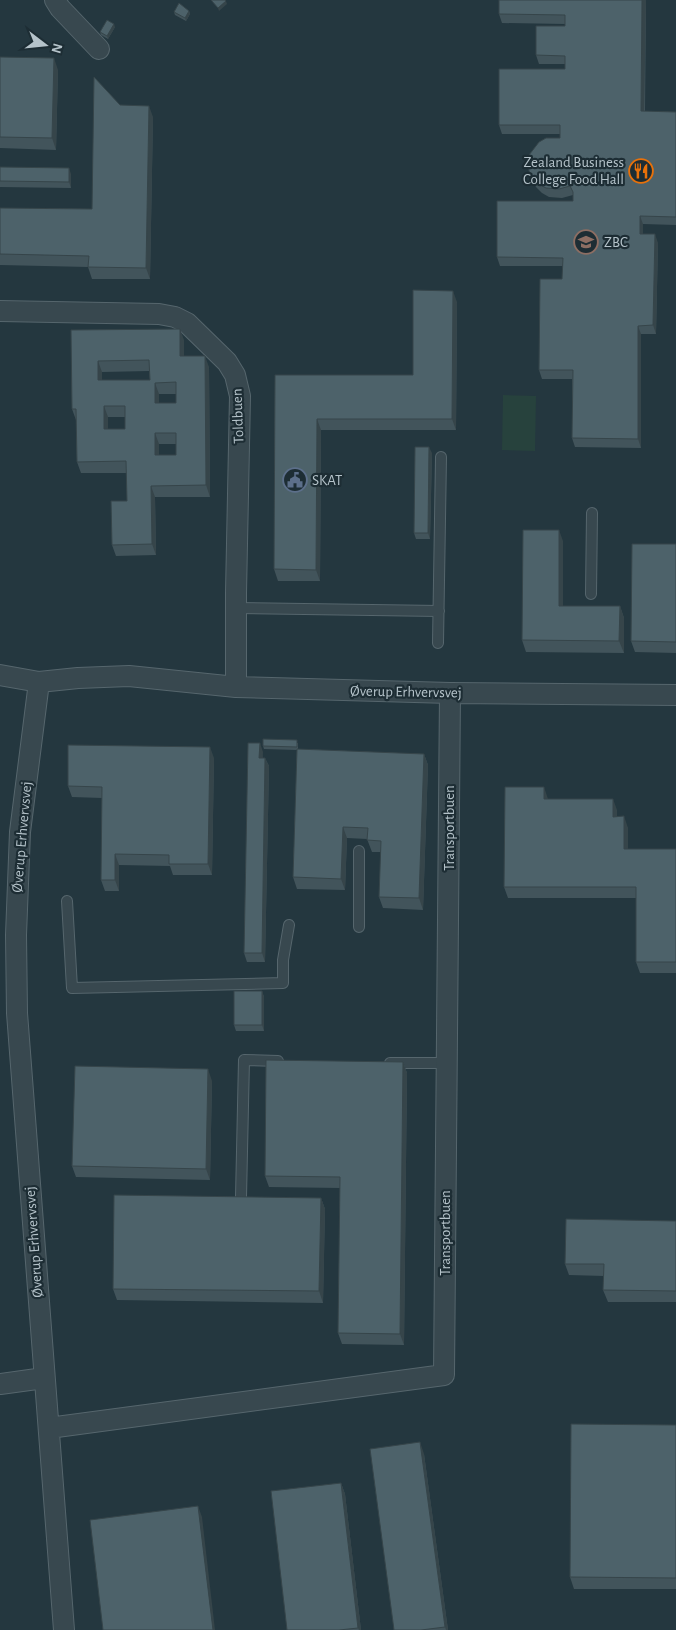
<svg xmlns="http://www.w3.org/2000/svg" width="676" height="1630" font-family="'Alegreya Sans',sans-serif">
  <rect width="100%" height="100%" fill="#24373f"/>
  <path fill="#27423d" d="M503 395 536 396 535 451 502 450Z"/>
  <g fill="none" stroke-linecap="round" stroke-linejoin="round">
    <g stroke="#56666d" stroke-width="12">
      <path id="service" d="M591 594 592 513
        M236 608 439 611
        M438 643 441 457
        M67 901 72 988 283 983V960L289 925
        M359 927V851
        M390 1063H446
        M241 1197 244 1060 278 1061"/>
    </g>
    <g stroke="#56666d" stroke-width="22">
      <path id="minor" d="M55 0 60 8 99 49
        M0 311 159 314 175 317 187 323 227 362 235 375 240 396 236 593V687
        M0 675 39 682 78 678 129 676 236 687 450 693 676 695
        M39 682 20 832 16 935 17 1013 64 1630
        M0 1384 44 1378
        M49 1428 444 1375 450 693"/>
    </g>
    <use href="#service" stroke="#38484f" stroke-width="10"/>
    <use href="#minor" stroke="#38484f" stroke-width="20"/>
  </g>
  <path fill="#42545b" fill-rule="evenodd" d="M646 0 645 111 676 112V225L643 224V234L658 243 656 334H641V448L575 447 572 438V379H542L539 370 562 279 563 266H500L497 257 573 201V195L562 198 549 197 542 193 536 187 529 171 560 138V134H502L499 125 565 69V64H539L536 55 565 26V24L502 23 499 14Z
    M189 11 190 14 186 21 175 15 174 12Z
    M115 27 108 39 101 35 100 32Z
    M0 57 58 70 56 150 0 148Z
    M120 105 153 117 150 279H92L88 267 0 265V208L92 209Z
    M0 167 71 174V188L0 187Z
    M457 302 456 430H321L320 581H278L274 569 275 375H413Z
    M71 330 184 340V356L209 367 210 497H155L156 555 116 556 112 545 127 501V473H81L77 462 76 420 72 409ZM149 371 150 380H102V372ZM159 394H176V403H159ZM108 417H125V429H108ZM159 444H176V455H159Z
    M432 453 430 539H416L414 533Z
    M563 541V606H620L624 618V653L526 652 522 640Z
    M676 544V653L635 652 631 641Z
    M298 743V749L424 754 428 765 423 910 383 908 379 897 381 852H372L367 839 347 838 345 890 297 889 293 877 297 750 264 749 263 746Z
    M263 752V758H265L269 766 265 962H247L244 953Z
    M214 758 212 875H173L170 866 119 865V891H105L101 880 102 798 72 797 68 786Z
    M548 799 617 810V817L628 828V849H676V973H640L636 962V898H508L504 887Z
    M262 991 264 997V1031H236L234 1025Z
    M403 1062 407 1073 404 1345 342 1344 338 1333 340 1188 269 1187 265 1176Z
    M212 1081 210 1180 76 1177 72 1166Z
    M321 1198 325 1209 323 1303 117 1300 113 1289Z
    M676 1221V1302H608L603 1290 604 1276 569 1275 565 1264Z
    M676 1425V1589H574L570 1577Z
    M424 1454 448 1630H394Z
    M341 1483 345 1494 361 1630H287Z"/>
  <path fill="#36454a" d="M642 0H646L644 120 641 111Z
    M226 1 227 4 219 11 218 8Z
    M189 11 190 14 186 21 185 18Z
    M114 24 115 27 108 39 107 36Z
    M54 58 58 70 56 150 52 138Z
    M149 106 153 117 150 279 146 268Z
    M69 168 71 174V188L69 182Z
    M640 216 643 224V243L640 234Z
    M655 234 658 243 656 334 653 325Z
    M453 291 457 302 456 430 452 419Z
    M638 326 641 334V448L638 439Z
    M180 329 184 340V368L180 356Z
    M205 356 209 367 210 497 206 485Z
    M98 361 102 372V391L98 380Z
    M155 383 159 394V415L155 403Z
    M104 406 108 417V441L104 429Z
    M317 419 321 430 320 581 316 570Z
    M155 433 159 444V466L155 455Z
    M429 447 432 453 430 539 428 533Z
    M151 486 155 497 156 555 152 544Z
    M559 530 563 541V617L559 606Z
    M620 606 624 618V653L619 641Z
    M260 743 263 752 262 766 259 758Z
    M210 747 214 758 212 875 208 864Z
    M424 754 428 765 423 910 419 898Z
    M265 758 269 766 265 962 262 953Z
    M544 787 548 799V810L544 799Z
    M613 799 617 810V828L613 817Z
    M624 816 628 828V861L624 849Z
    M343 827 347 838 345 890 341 879Z
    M115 854 119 865V891L115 880Z
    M262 991 264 997V1031L262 1025Z
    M403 1062 407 1073 404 1345 400 1334Z
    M208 1069 212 1081 210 1180 206 1169Z
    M321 1198 325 1209 323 1303 319 1291Z
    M420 1442 424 1454 448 1630H446L445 1627Z
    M341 1483 345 1494 361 1630H359L358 1628Z
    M198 1506 202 1517 215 1630H213Z"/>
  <path fill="#4d626a" stroke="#36454a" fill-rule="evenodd" d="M211 0H225L226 1 218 8Z
    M499 0H642L641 111 676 112V217L640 216V234H655L653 325 638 326V439L572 438 573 370H539L540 279H562L563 258 497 257V201H573V192L570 186 559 189 546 188 538 184 533 178 529 171 528 163 529 155 539 142 546 138H560V125H499V69H565V56L536 55V26H565V15L499 14Z
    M179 3 189 11 185 18 174 12Z
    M107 20 114 24 107 36 100 32Z
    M0 57 54 58 52 138 0 137Z
    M94 77 120 105 149 106 146 268 88 267 89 256 0 254V208L92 209Z
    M0 167 69 168V182L0 181Z
    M413 290 453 291 452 419H317L316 570 274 569 275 375H413Z
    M180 329V356H205L206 485 151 486 152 544 112 545 111 501H127L126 461 77 462 76 409H72L71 330ZM149 360 150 380H98V361ZM176 382V403H155V383ZM104 406H125V429H104ZM155 433H176V455H155Z
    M415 447H429L428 533H414Z
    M523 530H559V606H620L619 641 522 640Z
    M632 544H676V642L631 641Z
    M263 739 297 740V747L263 746Z
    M248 743H260L259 758H265L262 953H244Z
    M68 745 210 747 208 864H169V855L115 854V880H101L102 787 68 786Z
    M297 749 424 754 419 898 379 897 381 841 367 840 368 828 343 827 341 879 293 877Z
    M505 787H544V799H613V817L624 816V849H676V962H636V887H504Z
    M234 991H262V1025H234Z
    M266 1060 403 1062 400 1334 338 1333 340 1177 265 1176Z
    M75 1066 208 1069 206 1169 72 1166Z
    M114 1195 321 1198 319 1291 113 1289Z
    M566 1219 676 1221V1291L603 1290 604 1264H565Z
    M571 1424 676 1425V1578L570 1577Z
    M420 1442 445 1627 421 1630H394L370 1449Z
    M341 1483 358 1628 339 1630H287L271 1491Z
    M198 1506 213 1630H103L90 1520Z"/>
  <defs>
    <g id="restaurant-ring" transform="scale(1.25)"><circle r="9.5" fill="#1d2d34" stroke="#e8710a" stroke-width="1.5"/><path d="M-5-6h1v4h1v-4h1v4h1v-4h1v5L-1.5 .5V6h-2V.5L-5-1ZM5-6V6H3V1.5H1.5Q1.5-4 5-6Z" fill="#e8710a"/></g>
    <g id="school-ring" transform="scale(1.25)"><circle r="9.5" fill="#1d2d34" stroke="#8d6e63" stroke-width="1.5"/><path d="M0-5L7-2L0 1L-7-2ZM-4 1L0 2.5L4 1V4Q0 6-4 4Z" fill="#8d6e63"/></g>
    <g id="civic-ring" transform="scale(1.25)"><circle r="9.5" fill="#1d2d34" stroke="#5c6f8a" stroke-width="1.5"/><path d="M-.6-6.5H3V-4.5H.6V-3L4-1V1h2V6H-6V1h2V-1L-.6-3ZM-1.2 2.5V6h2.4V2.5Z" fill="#5c6f8a"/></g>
  </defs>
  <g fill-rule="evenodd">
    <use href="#restaurant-ring" x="641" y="171"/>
    <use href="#school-ring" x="586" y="242"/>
    <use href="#civic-ring" x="295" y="480"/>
  </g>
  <g text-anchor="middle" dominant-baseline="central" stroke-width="4.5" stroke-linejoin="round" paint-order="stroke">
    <g font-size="15" fill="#b5c3ca" stroke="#1d2d34" text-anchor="start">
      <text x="624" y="162" text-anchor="end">Zealand Business<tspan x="624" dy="17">College Food Hall</tspan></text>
      <text x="604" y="242">ZBC</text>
      <text x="312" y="480">SKAT</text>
    </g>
    <g font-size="15" fill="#b5c3ca" stroke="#1d2d34">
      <text transform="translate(238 416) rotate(-92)">Toldbuen</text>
      <text transform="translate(406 692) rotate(1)">Øverup Erhvervsvej</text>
      <text transform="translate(449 828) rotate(-90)">Transportbuen</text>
      <text transform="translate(22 837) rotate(-85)">Øverup Erhvervsvej</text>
      <text transform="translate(445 1233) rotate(-90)">Transportbuen</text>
      <text transform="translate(34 1242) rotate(-94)">Øverup Erhvervsvej</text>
    </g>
  </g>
  <g transform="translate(45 45) rotate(106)" stroke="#1d2d34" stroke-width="4" paint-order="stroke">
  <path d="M0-4L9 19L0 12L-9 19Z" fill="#b5c3ca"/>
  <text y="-8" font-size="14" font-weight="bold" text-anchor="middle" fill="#b5c3ca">N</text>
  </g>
</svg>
